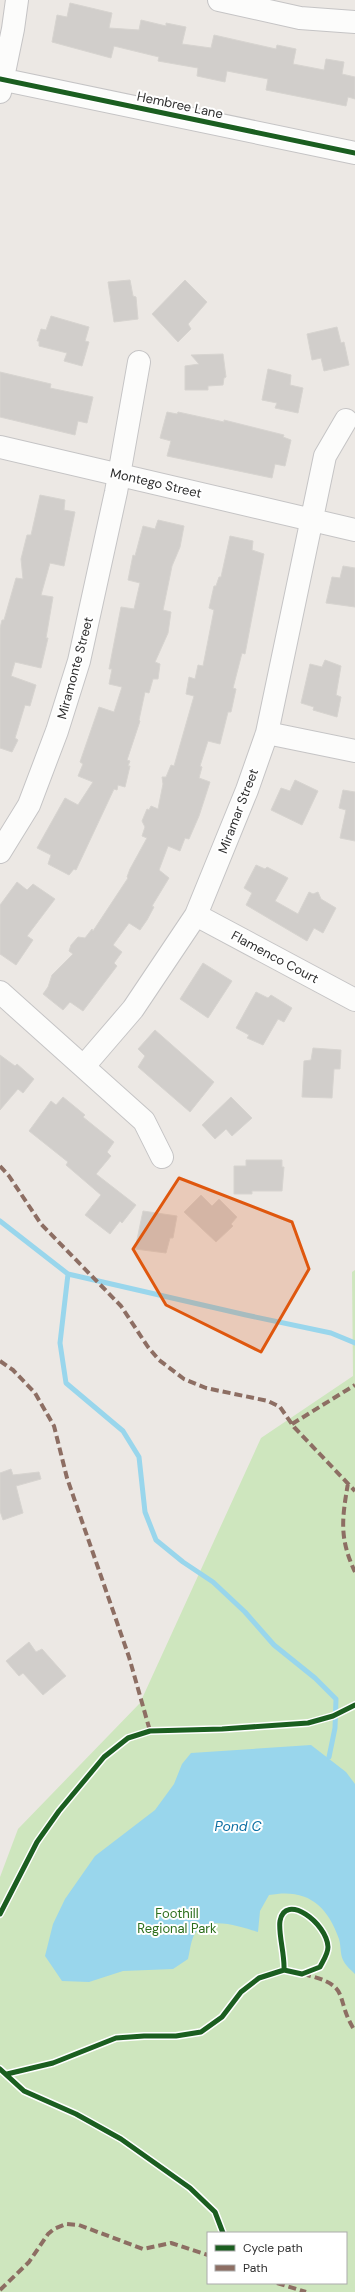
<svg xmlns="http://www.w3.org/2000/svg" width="355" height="2292" font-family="'DM Sans',sans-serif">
  <rect width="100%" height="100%" fill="#ece8e4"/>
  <path fill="#cee6be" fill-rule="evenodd" d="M355 1270V2292H0V1877L18 1829 140 1703 261 1438 353 1376 352 1272ZM208 2233H346V2283H208Z"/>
  <path fill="#99d6ec" d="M311 1745 346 1772 355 1784V1974C351 1970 345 1965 343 1960 340 1954 341 1945 339 1939 327 1904 306 1888 269 1895L260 1911 258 1932C242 1927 208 1915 196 1932 191 1938 190 1951 188 1959L173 1969 123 1971 89 1982 62 1981 45 1956 53 1924 65 1899 95 1856 155 1810 174 1784 182 1764 191 1753Z"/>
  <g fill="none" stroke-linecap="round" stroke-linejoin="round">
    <path stroke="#99d6ec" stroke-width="5" d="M0 1221 68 1274 246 1315 331 1333 355 1343
      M68 1274 60 1343 66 1383 123 1431 139 1457 145 1512 156 1540 183 1562 213 1582 245 1612 274 1645 315 1678 336 1699 335 1728 329 1757"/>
  </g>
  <path fill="#d1cecb" stroke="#d7d4d0" d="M70 3 112 13 109 28 139 30 141 20 166 26V23L186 27 182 44 211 48 214 35 276 49 277 45 296 49 293 64 324 70 326 59 344 62 342 74 355 77V99L348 97 346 106 266 90 268 79 227 71 225 82 197 76 198 68 158 61 159 57 114 46 111 58 52 42 57 15 67 17Z
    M130 280 133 296 136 297 138 319 114 322 108 282Z
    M185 280 207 302 188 324 191 329 178 342 152 314Z
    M51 316 89 327 85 341 89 342 82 366 64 361 67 353 39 346V341H37L41 329 46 330Z
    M337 327 341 343 344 342 349 365 324 371 321 358 312 360 307 334Z
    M223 354 226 377 224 378 223 385 208 386V390H185V366L199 364 191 355Z
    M268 369 291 375 290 385 303 388 298 413 275 408 277 403 262 400Z
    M0 372 51 384 50 388 93 397 87 423 78 421 75 435 0 417Z
    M167 412 177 414 178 412 224 422V420L284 435 283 437 291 440 285 466 275 464 272 478 167 456 171 441 160 438Z
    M40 495 65 500 64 510 75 512 64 566 50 563 41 595 53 597 46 638H48L41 668 15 662 11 676 36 685 30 706 25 705 15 738 18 740 12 752 0 748V628L2 620H4L16 578 23 579 21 559 27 535H31Z
    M158 520 184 526 180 547 172 566 163 610 171 612 168 633 155 662 160 664 158 679H153L149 693 145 692 139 720 140 721 127 760 130 761 128 766H130L125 787 118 785 117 790 114 789 76 870 74 869 69 875 48 864 51 855 37 848 65 798 78 805 93 782 78 776 83 764 80 762 99 707 114 712 122 687 109 684 112 669H109L121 607 134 609 140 583 128 580 133 555 135 556 143 526 155 529Z
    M230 536 253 541 252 550 264 554 245 654 242 653 233 688 236 689 231 712H228L220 744 208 741 200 766 202 767 199 778 210 782 199 816 189 839 185 838 180 851 168 846 159 870 169 878 152 906 154 907 147 920 140 930 129 923 113 945 122 952 114 963 117 966 83 1011 70 1002 63 1010 43 994 48 987 52 975 73 954 69 951 71 945 78 937 85 938 92 929 93 931 128 878 127 877 130 869 147 838 142 836 145 827 142 821 147 809 149 810 151 806 158 809 163 784 162 777H166L171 765 174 766 194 696 186 694 189 677 195 679 198 665 203 666 214 610 209 608 214 586H216L219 577H221Z
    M343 566 355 568V607L326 603 332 577 340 578Z
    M325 660 341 666 336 695 341 697 337 717 313 710 314 707 301 703 310 664 322 667Z
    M295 780 318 791 302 825 271 810 281 788 290 791Z
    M343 790 355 792V841L340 838 346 810 339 808Z
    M256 865 265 869 267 867 288 878 275 901 298 914 309 892 313 894 318 892 321 899 336 908 323 933 314 928 307 941 246 905 252 893 244 888Z
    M17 882 27 890 33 884 55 899 27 936 33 940 16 965 0 954V905Z
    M203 963 232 981 208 1018 180 999Z
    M256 992 268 998 271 995 292 1008 284 1022 278 1019 263 1045 247 1038 249 1035 236 1028Z
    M155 1030 214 1082 190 1112 138 1067 145 1056 138 1049Z
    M313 1048 341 1050 340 1069H334L332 1098 302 1097 304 1061 311 1060Z
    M0 1055 15 1066 17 1064 34 1079 23 1093 18 1089 0 1110Z
    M63 1097 85 1115 83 1117 114 1142 107 1152 111 1156 96 1174 136 1205 122 1223 120 1221 110 1234 85 1215 101 1195 66 1165 68 1162 29 1131 51 1101 56 1105Z
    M231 1097 252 1118 232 1136 226 1129 215 1139 202 1125Z
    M246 1160H282V1167H284L282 1191H252V1194H234V1166H246Z
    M201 1195 212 1206 219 1199 237 1217 231 1224 233 1226 216 1242 184 1212Z
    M143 1211 177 1216 173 1238H170L166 1253 135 1249Z
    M11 1469 13 1475 39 1472 41 1479 16 1486 23 1513 3 1520 0 1511V1473Z
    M29 1642 36 1652 42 1649 66 1676 43 1695 23 1673 19 1676 6 1661Z"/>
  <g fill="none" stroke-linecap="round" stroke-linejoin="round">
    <g stroke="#c5c4c5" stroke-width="24">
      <path id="minor" d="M219 0 300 18 355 22
        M0 79 355 153
        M0 92 13 29 17 0
        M0 447 355 530
        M267 733 355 751
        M0 852 29 805 57 731 79 661 116 492 139 362
        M196 915 355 1000
        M0 992 144 1121 162 1157
        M84 1066 133 1009 196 915 247 790 267 733 325 456 346 420"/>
    </g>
    <use href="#minor" stroke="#fcfcfb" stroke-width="22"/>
    <path stroke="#8d6e63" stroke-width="4" stroke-dasharray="8 4" stroke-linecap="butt" d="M0 1166 9 1176 41 1224 121 1306 148 1347 159 1360 184 1379 206 1388 268 1401 280 1407 294 1427 355 1491
      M0 1361 13 1370 35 1393 54 1426 67 1478 129 1657 150 1731
      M292 1424 355 1385
      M348 1483C342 1519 339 1538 355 1572
      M303 1974C354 1986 333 1997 355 2031
      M277 2283 306 2292
      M0 2290 29 2262 48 2234 54 2229 66 2224 79 2225 143 2249 171 2243 208 2255"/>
    <g stroke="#fff" stroke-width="8">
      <path id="cycleway" d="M0 79 355 153
        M0 1914 37 1842 59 1811 104 1757 128 1738 150 1731 222 1729 308 1723 333 1716 355 1705
        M0 2069 24 2091 76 2114 121 2139 190 2188 215 2212 223 2233
        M7 2074 53 2063 116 2038 144 2036H176L201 2032 222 2017 241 1992 259 1978 284 1970 302 1974 320 1967C323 1961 328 1954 328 1947 327 1923 285 1892 280 1921 278 1933 285 1955 284 1970"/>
    </g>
    <use href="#cycleway" stroke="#1b5e20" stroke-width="5"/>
  </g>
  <path fill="#df570e" fill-opacity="0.2" stroke="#df570e" stroke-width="3" stroke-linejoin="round" d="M179 1178 292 1222 309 1269 261 1352 166 1305 133 1249Z"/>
  <g text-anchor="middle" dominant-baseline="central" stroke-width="4" stroke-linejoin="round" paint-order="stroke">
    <g font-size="13" fill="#2e2e2e" stroke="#fff">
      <text transform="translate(180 105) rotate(12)">Hembree Lane</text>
      <text transform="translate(156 483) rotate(13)">Montego Street</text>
      <text transform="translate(75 668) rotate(-75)">Miramonte Street</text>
      <text transform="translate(238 811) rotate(-69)">Miramar Street</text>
      <text transform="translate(275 957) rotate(28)">Flamenco Court</text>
    </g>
    <g font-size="13" fill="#2c6e1b" stroke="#fff">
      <text x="177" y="1913">Foothill<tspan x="177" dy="15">Regional Park</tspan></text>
    </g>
    <g font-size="14" font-style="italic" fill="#0d6fa3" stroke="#fff">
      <text x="238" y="1826">Pond C</text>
    </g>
  </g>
  <rect x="207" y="2232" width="140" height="52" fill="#ffffff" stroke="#ababab"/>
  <rect x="215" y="2245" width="20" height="6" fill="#1b5e20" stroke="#ababab"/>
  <text x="243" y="2252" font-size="12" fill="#2e2e2e">Cycle path</text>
  <rect x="215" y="2265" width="20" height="6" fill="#8d6e63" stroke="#ababab"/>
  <text x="243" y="2272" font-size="12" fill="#2e2e2e">Path</text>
</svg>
